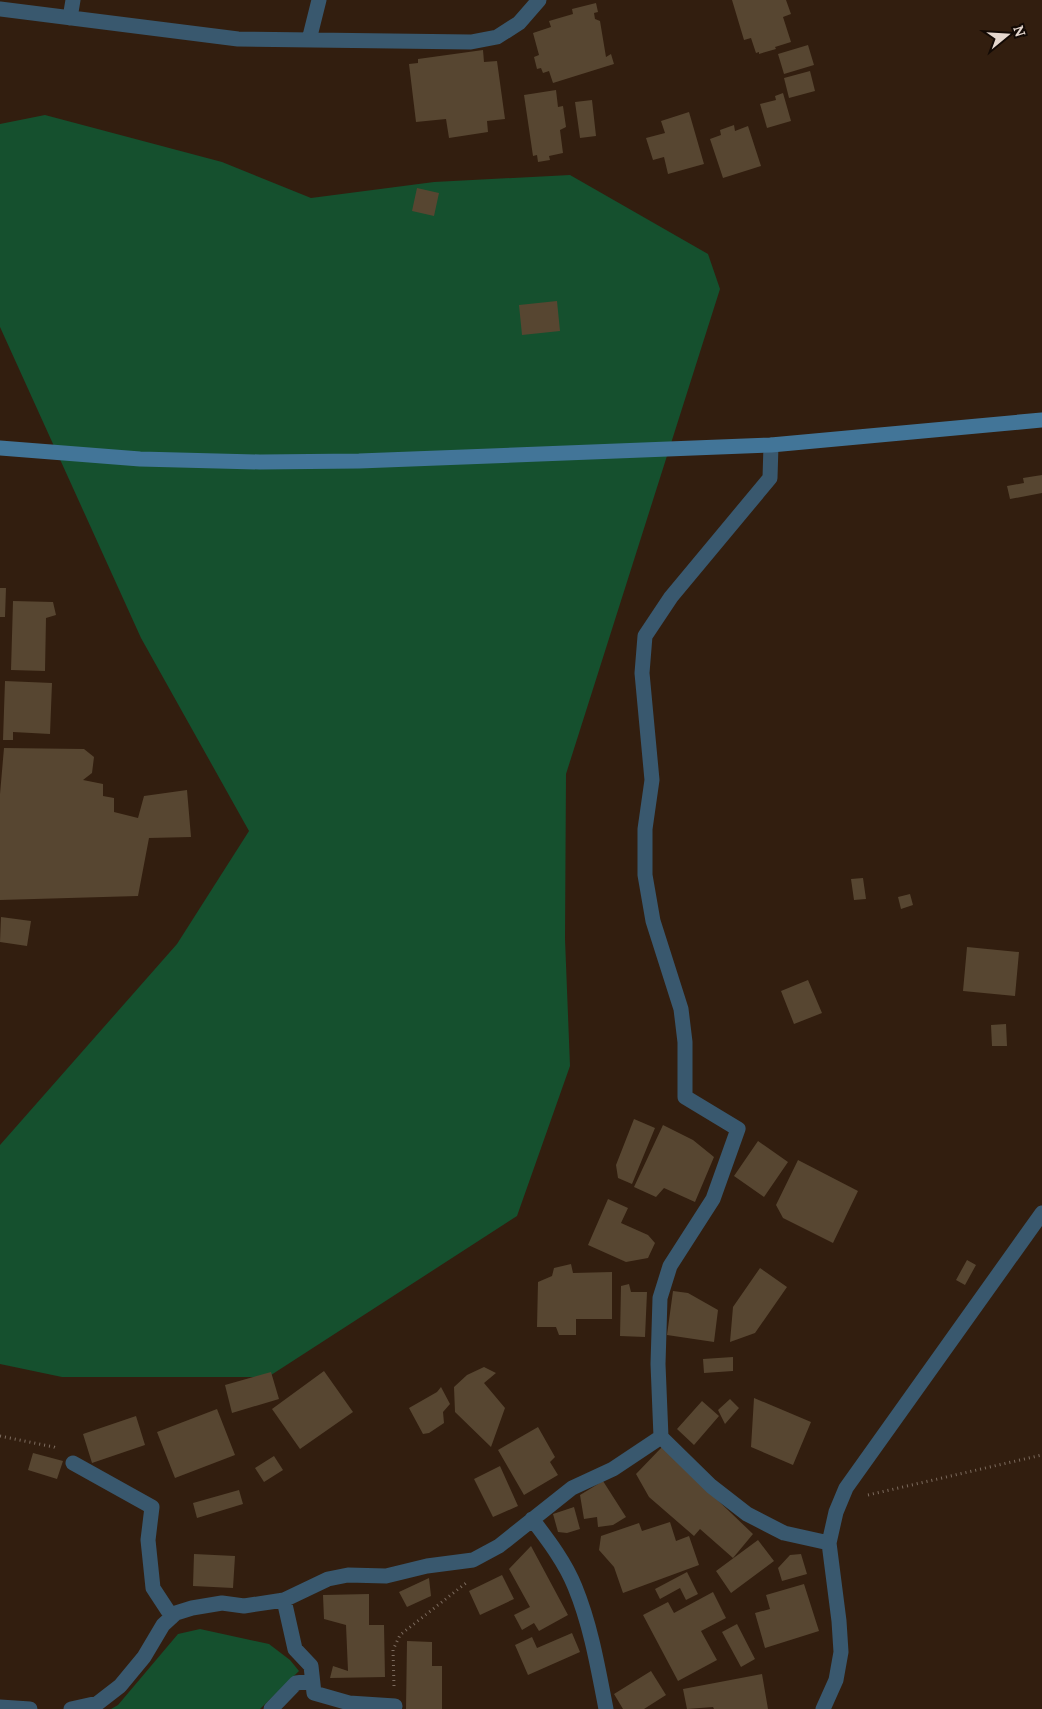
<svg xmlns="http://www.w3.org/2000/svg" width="1042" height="1709" font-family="Lora,serif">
  <rect width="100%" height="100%" fill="#321e0f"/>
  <path fill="#15502e" d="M45 115 222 162 311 198 434 182 570 175 708 254 720 289 566 774 565 939 570 1066 517 1216 268 1377H62L0 1364V1145L177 944 249 831 141 638 0 327V124Z
    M200 1629 269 1644 290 1660 299 1671 260 1709H111L118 1705 178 1634Z"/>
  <path fill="#574631" d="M732 0H786L791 14 783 17 791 42 775 47 776 49 759 54V52L756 53 751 38 744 40Z
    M596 3 598 12 594 13 595 19 600 21 606 57 611 54 614 64 553 83 549 71 543 73 541 68 537 69 534 57 539 55 533 33 551 27 549 21 573 14 572 9Z
    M808 45 814 65 784 74 778 54Z
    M483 50 484 62 497 61 505 119 487 121 488 132 449 138 446 119 416 122 409 64 418 63V59Z
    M810 71 815 91 789 98 784 78Z
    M556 90 558 107 563 106 566 127 560 130 563 153 549 156 550 160 538 162 537 155 533 156 524 95Z
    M783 93 791 121 767 128 760 104 776 100 775 96Z
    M592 100 596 136 580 138 575 102Z
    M689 112 704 164 668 174 664 157 653 160 646 138 665 133 661 121Z
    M734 125 735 131 748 126 761 166 723 178 710 139 721 135 720 130Z
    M417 188 439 193 434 216 412 211Z
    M557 301 560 331 522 335 519 305Z
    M1042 475V493L1010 499 1007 486 1024 483 1023 478Z
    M0 588H6L5 617H0Z
    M13 601 53 602 56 615 46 618 45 671 11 670Z
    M5 681 52 683 50 734 13 732V740H3Z
    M4 748 84 749 94 757 92 773 83 780 103 784V796L114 798V812L138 818 144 796 187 790 191 837 149 838 138 896 0 900V794Z
    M863 878 866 899 854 900 851 879Z
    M910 894 913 905 901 909 898 897Z
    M1 917 31 921 27 946 0 942Z
    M967 947 1019 952 1015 996 963 991Z
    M808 980 822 1013 794 1024 781 991Z
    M1006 1024 1007 1046H992L991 1025Z
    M634 1119 655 1128 632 1184 618 1178 616 1165Z
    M663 1125 693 1140 714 1157 695 1202 664 1188 656 1197 634 1187Z
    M758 1141 788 1162 764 1197 734 1176Z
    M798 1160 858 1191 833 1243 783 1218 776 1205Z
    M608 1199 628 1208 621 1223 648 1235 655 1243 648 1258 626 1262 588 1245Z
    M967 1260 976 1265 965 1285 956 1280Z
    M571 1264 573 1273 612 1272V1319H576V1335H559L556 1327H537L538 1282 552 1276 554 1268Z
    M760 1268 787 1287 755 1333 730 1342 733 1307Z
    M629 1284 631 1292H647L645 1337 620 1336 621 1286Z
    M673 1291 688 1293 718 1310 714 1342 667 1335Z
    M733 1357V1371L704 1373 703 1359Z
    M484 1367 496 1373 484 1383 505 1408 491 1447 455 1412 454 1387 467 1375Z
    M324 1371 353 1412 300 1449 272 1409Z
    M271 1372 279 1399 232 1413 225 1385Z
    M441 1387 450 1404 443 1412 444 1423 429 1433 423 1434 409 1408 437 1392Z
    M754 1398 811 1422 793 1465 751 1447Z
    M730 1399 739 1408 725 1424 718 1410Z
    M702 1401 719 1416 694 1445 677 1429Z
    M217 1409 235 1455 175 1478 157 1432Z
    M136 1416 145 1445 92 1463 83 1434Z
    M538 1427 555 1457 550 1462 558 1475 524 1495 498 1450Z
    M662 1447 753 1534 733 1558 700 1529 694 1536 649 1497 636 1474Z
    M33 1453 63 1461 57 1479 28 1470Z
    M274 1456 283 1470 264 1482 255 1468Z
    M500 1466 518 1506 493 1517 474 1479Z
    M603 1481 626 1517 613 1525 598 1527 597 1517 584 1519 580 1495Z
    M239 1490 243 1504 197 1518 193 1503Z
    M574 1507 580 1529 567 1533 558 1532 553 1514Z
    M670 1522 676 1541 689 1536 699 1565 623 1593 614 1567 599 1550 601 1536 639 1523 642 1531Z
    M758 1540 774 1561 731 1593 716 1571Z
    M531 1546 568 1615 539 1631 534 1623 522 1630 514 1615 530 1607 509 1569Z
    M194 1554 235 1556 233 1588 193 1586Z
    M801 1554 807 1574 782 1581 778 1568 790 1555Z
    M687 1572 698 1594 686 1600 680 1588 660 1599 655 1589Z
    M502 1575 514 1599 480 1615 469 1591Z
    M429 1578 431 1596 407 1607 399 1592Z
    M804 1584 819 1631 765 1648 755 1613 770 1609 766 1595Z
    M713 1592 726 1618 701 1631 717 1660 678 1681 643 1615 668 1602 674 1613Z
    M369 1594V1625H384L385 1677 330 1678 333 1666 348 1671 346 1625 324 1619 323 1595Z
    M737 1624 755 1659 741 1667 722 1632Z
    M572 1633 580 1652 528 1675 515 1645 532 1637 537 1648Z
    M407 1641 432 1642V1666H442V1709H406Z
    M651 1671 666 1695 644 1709H623L614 1694Z
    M762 1674 768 1709H714L713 1707 687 1709 683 1689Z"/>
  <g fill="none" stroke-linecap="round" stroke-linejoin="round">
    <path stroke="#7c6b5e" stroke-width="3" stroke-dasharray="1 4" stroke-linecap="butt" d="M0 1436 54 1447 58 1449
      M868 1495 1042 1455
      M394 1686 393 1650 400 1635 466 1583"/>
    <path stroke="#39586e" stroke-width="15" d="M0 9 238 39 471 42 497 37 519 23 539 0
      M70 18 73 0
      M309 40 319 0
      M771 445 770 478 671 597 645 636 642 673 652 780 645 829V875L653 921 681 1009 685 1042V1097L738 1129 713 1199 670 1266 660 1298 658 1364 661 1437 711 1486 747 1514 784 1533 829 1543
      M73 1463 152 1507 148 1540 153 1588 172 1617
      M532 1519C548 1540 565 1562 575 1587 591 1626 598 1668 606 1709
      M284 1600 295 1649 311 1666 314 1693 349 1703 395 1706 394 1709
      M0 1707 30 1709
      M71 1709 98 1703 120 1686 144 1657 163 1625 176 1613 192 1608 222 1603 244 1606 284 1600 328 1579 348 1575 386 1576 427 1566 473 1560 499 1546 572 1488 613 1469 661 1437
      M271 1709 296 1683 312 1681
      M823 1709 836 1680 841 1652 839 1621 829 1543 836 1512 846 1488 1042 1213"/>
    <path stroke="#427598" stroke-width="15" d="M0 448 140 459 260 462 359 461 771 445 1042 420"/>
  </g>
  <g transform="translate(1007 35) rotate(72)" stroke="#130a05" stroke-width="4" paint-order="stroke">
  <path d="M0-4L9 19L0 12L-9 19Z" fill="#e5d7ce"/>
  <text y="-8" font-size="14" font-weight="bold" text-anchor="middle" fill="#e5d7ce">N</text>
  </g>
</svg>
